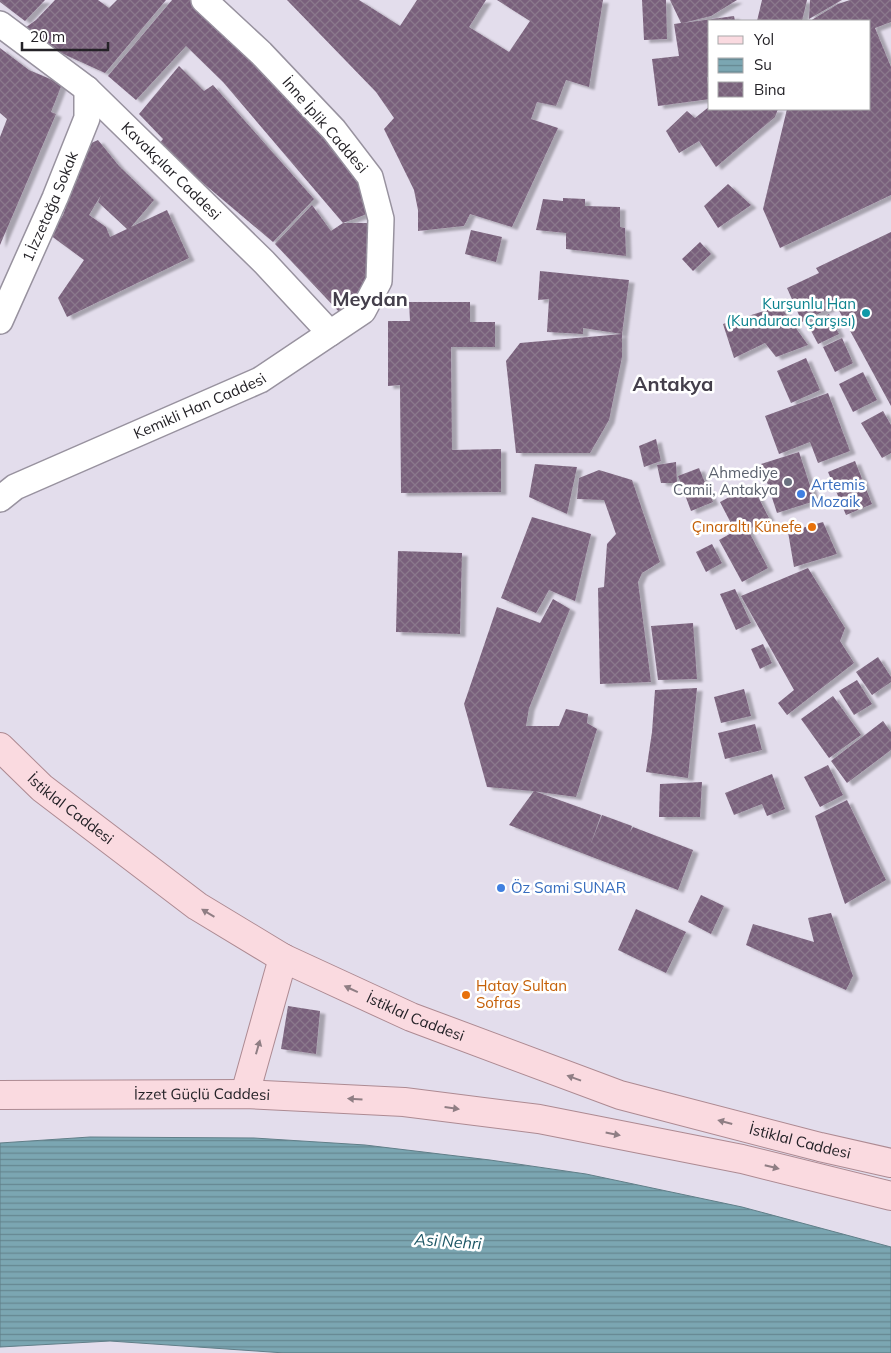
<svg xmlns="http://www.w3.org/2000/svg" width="891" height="1353" font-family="Mulish,sans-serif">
	<defs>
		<pattern id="water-rules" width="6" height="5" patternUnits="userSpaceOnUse" patternTransform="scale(1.25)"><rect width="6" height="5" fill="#7ba6b2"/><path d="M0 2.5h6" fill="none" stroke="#658791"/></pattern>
		<pattern id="building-cross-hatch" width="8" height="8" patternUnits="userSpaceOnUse" patternTransform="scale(1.25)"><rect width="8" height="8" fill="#79617b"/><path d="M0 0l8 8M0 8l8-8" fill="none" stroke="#8a788c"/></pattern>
		<filter id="shadow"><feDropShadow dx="5.5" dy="3" stdDeviation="1" flood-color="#0004"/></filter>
	</defs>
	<rect width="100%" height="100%" fill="#e3ddec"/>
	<path fill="url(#water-rules)" stroke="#617e88" d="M90,1137l164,1 111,7 125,15 96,14 156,33 149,40v106h-606l-175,-12 -110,6v-204z"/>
	<path fill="url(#building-cross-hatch)" fill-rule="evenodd" filter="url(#shadow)" d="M0,0h45l-20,21 -25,-19z
		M55,0h43l11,8 8,-8h49l-61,73 -46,-21 -34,-24 11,-8z
		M172,0h24l167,173 12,38 -32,12 -120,-141 -37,-36 -50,54 -28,-24z
		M287,0h72l41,26 17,-26h69l-17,27 40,25 21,-31 -33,-21h106l-14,87 -23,-7 -10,26 -19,-4 -6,17 27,9 -46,99 -42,-13 -6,12 -46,5v-21l-4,-20 -30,-61 10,-11 -18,-26z
		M642,0h24l1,39 -23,1z
		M670,0h67l-26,16 -28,7 51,-7 1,5h-25v56h-3l3,22 -52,7 -6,-47 27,-3 -5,-32 7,-1z
		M762,0h45l-5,21h-45z
		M810,0h32l-33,19z
		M850,0h41v22l-16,6 16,39v128l-111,53 -17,-39 24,-100h83v-88h-60l28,-17z
		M0,48l29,22 33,14 -11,28 5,2 -56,131v-108l7,-18 -7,-6z
		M179,66l25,25 9,-6 101,114 -41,43 -115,-97 5,-6 -24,-25z
		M710,106v3h68l-3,8 -59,50 -17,-26 -20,12 -13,-22 21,-20 8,7z
		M98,140l21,26 35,34 -23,27 36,-17 22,48 -122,59 -9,-19 26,-38 -34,-25 13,-20 24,-70zM101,195l-3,7 29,27 -17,8 -4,-10 -17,-12z
		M728,184l23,21 -33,23 -14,-22z
		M563,198l22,1v7l35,1v20l5,1 1,28 -60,-7v-16l-30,-3 7,-31 20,2z
		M312,205l19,26 12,-8h34l-4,51 -12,24 -18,18 -68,-72z
		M471,230l31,7 -6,25 -31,-8z
		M891,232v174l-55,-101 -34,17 -15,-34 32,-15 -3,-5z
		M700,242l11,12 -18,17 -11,-12z
		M540,271l89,9 -7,54v23l-13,63 -19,33h-74l-10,-92 14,-18 102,-9 -39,-6v6l-36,-2 2,-33 -11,1z
		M409,302h61v20h25v25h-44l1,103 49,-1v43l-100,1 -1,-108 -12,1v-65h22z
		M780,306l28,39 -32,12 -11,-14 -31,15 -11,-34z
		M829,314l10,20 -21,10 -10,-19z
		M842,338l11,25 -18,9 -12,-25z
		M806,358l14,32 -29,13 -14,-32z
		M863,372l14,28 -24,12 -14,-28z
		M828,393l22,58 -32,12 -8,-21 -31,12 -14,-38z
		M883,411l8,14v28l-9,5 -21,-35z
		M656,439l5,22 -17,6 -5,-21z
		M799,452l16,49 -38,12 -16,-49z
		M855,461l17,43 -26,11 -18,-43z
		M676,462l1,21h-16l-4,-18z
		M535,464l42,3 -10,47 -38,-17z
		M699,468l14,34 -22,9 -13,-35z
		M599,470l33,10 28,82 -18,11 -4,9 13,100 -51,2 -2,-96 6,-1 3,-43 9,-10 -12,-34 -27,-1 2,-21z
		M752,485l17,33 -21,12 20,38 -26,14 -23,-42 16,-9 -15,-29z
		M532,517l59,17 -16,67 -26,-11 -13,23 -35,-15z
		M823,522l14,32 -43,13 -6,-35z
		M712,544l10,19 -16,9 -10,-20z
		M398,551l64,2 -2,81 -64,-2z
		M808,568l37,60 -5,13 14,22 -67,52 -9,-12 16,-13 -53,-94z
		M735,589l16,34 -15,7 -16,-36z
		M553,599l17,10 -41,99 -3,18h33l7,-17 22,5 -1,9 10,6 -21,68 -44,-6 -45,-4 -23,-83 33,-97 43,16z
		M693,623l4,56 -39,1 -7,-54z
		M763,644l9,19 -12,6 -9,-20z
		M878,657l13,20v5l-19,13 -16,-23z
		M857,680l15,24 -18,11 -15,-24z
		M697,688l-9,90 -42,-6 6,-40 3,-42z
		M744,689l7,27 -30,7 -7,-26z
		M833,696l28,39 -32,23 -28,-39z
		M883,721l8,11v18l-44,33 -16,-22z
		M755,724l7,26 -37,9 -7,-26z
		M828,765l15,30 -23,12 -16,-30z
		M772,774l13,35 -18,7 -5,-12 -28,11 -9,-22z
		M702,782l-2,35h-41l1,-33z
		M534,791l67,24 -11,31 12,-31 30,11 -2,6 3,-5 60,23 -15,40 -169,-65z
		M847,800l39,80 -41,24 -30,-88z
		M701,895l23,11 -13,28 -23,-12z
		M636,909l50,23 -20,41 -48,-23z
		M831,913l22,63 -7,14 -100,-45 7,-21 61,18 -6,-24z
		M288,1006l32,5 -4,43 -35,-5z"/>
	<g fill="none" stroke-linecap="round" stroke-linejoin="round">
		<g stroke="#98929f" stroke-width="28">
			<g id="street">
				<path id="s1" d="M0,24l87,65 177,173 66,71"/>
				<path id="s2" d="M0,321l55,-123 32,-80v-29"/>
				<path id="s3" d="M0,499l15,-12 245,-107 103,-69 16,-30 2,-62 -11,-42 -36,-47 -73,-77 -57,-53"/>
			</g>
		</g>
		<g stroke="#ad8a92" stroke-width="30">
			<g id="primary">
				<path id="s4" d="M0,747l42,41 155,118 86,52 128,59 209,78 200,52 71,16"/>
				<path d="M245,1094l38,-136"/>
				<path id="s5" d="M0,1095l245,-1 159,8 135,17 203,40 149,37"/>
			</g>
		</g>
		<use href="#street" stroke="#fff" stroke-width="25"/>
		<use href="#primary" stroke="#fadae0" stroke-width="28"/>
	</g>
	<defs><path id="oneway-solid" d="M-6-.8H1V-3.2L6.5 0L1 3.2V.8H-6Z" transform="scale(1.25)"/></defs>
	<g fill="#8f7e84">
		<use href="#oneway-solid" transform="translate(208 913) rotate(-149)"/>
		<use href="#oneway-solid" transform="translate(351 989) rotate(-155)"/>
		<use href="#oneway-solid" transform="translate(258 1047) rotate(-74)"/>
		<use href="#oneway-solid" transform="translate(574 1078) rotate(-160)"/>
		<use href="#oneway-solid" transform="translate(355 1099) rotate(-177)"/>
		<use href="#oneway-solid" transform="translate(452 1108) rotate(8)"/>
		<use href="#oneway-solid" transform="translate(725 1122) rotate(-165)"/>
		<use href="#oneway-solid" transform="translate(613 1134) rotate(11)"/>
		<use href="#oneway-solid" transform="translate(772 1167) rotate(14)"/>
	</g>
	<circle fill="#0f9aa8" stroke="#fff" stroke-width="2" cx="866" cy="313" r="5"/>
	<circle fill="#6b7280" stroke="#fff" stroke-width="2" cx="788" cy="482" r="5"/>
	<g fill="#3f7fe0" stroke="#fff" stroke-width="2">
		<circle cx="801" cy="494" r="5"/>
		<circle cx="501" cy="888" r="5"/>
	</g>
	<g fill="#e8710a" stroke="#fff" stroke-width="2">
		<circle cx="812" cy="527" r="5"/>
		<circle cx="466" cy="995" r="5"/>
	</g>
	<g text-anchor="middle" stroke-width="5" stroke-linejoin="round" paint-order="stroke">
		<g font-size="15" fill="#242227" stroke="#fff">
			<text transform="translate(325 125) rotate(49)" y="5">İnne İplik Caddesi</text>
			<text dy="5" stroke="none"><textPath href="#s1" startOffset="226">Kavakçılar Caddesi</textPath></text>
			<text dy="5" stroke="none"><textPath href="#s2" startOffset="125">1.İzzetağa Sokak</textPath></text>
			<text dy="5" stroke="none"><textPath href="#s3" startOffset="221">Kemikli Han Caddesi</textPath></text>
			<text dy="5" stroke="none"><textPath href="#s4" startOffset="94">İstiklal Caddesi</textPath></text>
			<text dy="5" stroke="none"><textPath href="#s4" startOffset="499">İstiklal Caddesi</textPath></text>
			<text dy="5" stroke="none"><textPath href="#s5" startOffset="202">İzzet Güçlü Caddesi</textPath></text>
			<text dy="5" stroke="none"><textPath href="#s4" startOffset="904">İstiklal Caddesi</textPath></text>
		</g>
		<g font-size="15" fill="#0d838f" stroke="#fff" text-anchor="end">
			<text x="856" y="309">Kurşunlu Han<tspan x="856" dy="17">(Kunduracı Çarşısı)</tspan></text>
		</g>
		<g font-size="15" fill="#5b616d" stroke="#fff" text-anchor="end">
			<text x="778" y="478">Ahmediye<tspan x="778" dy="17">Camii, Antakya</tspan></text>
		</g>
		<g font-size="15" fill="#366cbe" stroke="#fff" text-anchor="start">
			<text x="811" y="490">Artemis<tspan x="811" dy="17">Mozaik</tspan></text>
			<text x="511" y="893">Öz Sami SUNAR</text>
		</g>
		<g font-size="15" fill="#c56008" stroke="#fff" text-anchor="end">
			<text x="802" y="532">Çınaraltı Künefe</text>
			<text x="476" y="991" text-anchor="start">Hatay Sultan<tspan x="476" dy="17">Sofras</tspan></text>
		</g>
		<g font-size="16" font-style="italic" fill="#1c5665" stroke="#fff">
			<text transform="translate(448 1241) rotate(4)" y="6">Asi Nehri</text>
		</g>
		<g font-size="20" font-weight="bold" fill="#443f4b" stroke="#fff">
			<text x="370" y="306">Meydan</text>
			<text x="673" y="391">Antakya</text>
		</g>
	</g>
	<rect x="708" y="20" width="162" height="90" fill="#ffffff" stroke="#a7a7a9"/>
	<rect x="718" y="36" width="25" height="8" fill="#fadae0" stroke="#a7a7a9"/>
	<text x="754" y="45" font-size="15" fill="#242227">Yol</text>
	<rect x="718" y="58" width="25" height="15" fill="url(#water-rules)" stroke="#a7a7a9"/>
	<text x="754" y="70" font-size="15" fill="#242227">Su</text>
	<rect x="718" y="82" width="25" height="15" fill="url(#building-cross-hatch)" stroke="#a7a7a9"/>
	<text x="754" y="95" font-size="15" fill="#242227">Bina</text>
	<path d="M22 42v8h86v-8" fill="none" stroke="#242227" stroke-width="2.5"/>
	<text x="30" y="42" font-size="15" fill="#242227" stroke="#ffffff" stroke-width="4" paint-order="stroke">20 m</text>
</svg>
